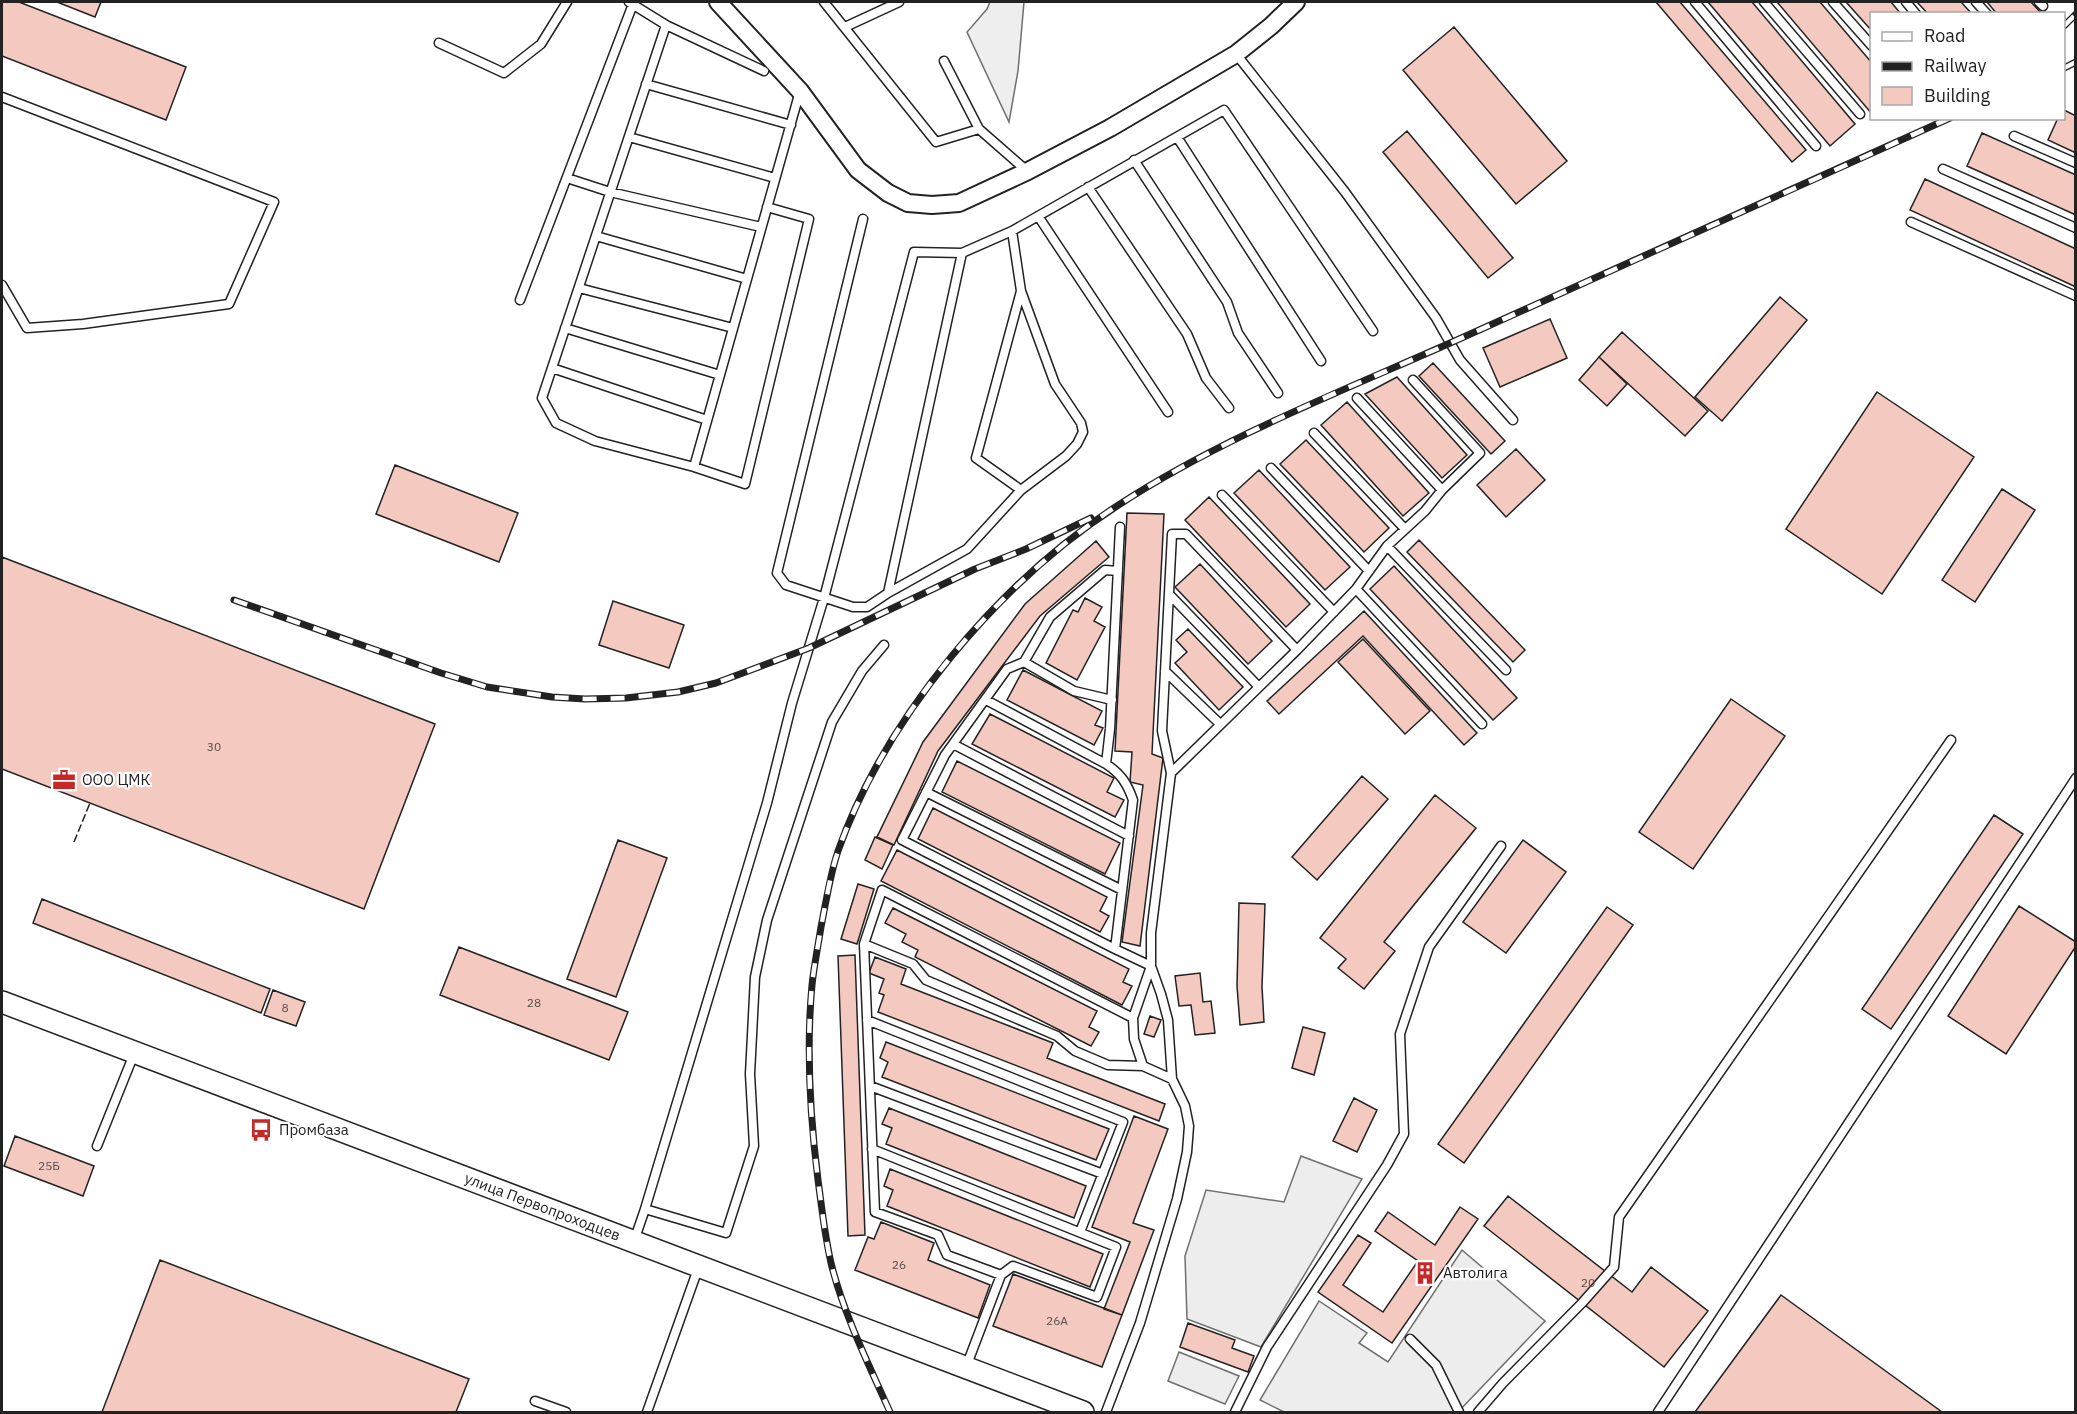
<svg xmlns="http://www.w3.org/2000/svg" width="2077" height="1414" font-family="'IBM Plex Sans',sans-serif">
	<rect width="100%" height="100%" fill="#fff"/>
	<path fill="#eee" stroke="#6f6f6f" stroke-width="1.5" d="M990,2h34l-6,69 -9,51 -42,-90 20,-23z"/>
	<path fill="#ededed" stroke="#6f6f6f" stroke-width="1.5" d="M1301,1156l61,23 -101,168 -74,-28 -2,-63 21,-66 78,12z
		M1462,1250l83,71 -87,91h-174l-24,-12 59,-99 48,32 -8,10 29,19z
		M1179,1352l60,24 -14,28 -57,-23z"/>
	<path fill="#f3c9c0" stroke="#222" stroke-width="1.5" d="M2,2h17l167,65 -20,53 -164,-64z
		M57,2h44l-6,15z
		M1656,2h24l126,148 -14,12z
		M1708,2h44l103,122 -25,22z
		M1777,2h43l52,61v51z
		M1846,2h45l10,12h-29v17z
		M1917,2h44l11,12h-44z
		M1987,2h44l11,12h-45z
		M1454,27l113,134 -51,43 -113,-134z
		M2064,110l12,6v37l-28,-13 10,-22h6z
		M1407,131l106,127 -25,20 -105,-126z
		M1982,133l94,42v40l-109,-49z
		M1925,179l151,70v38l-166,-77z
		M1780,297l27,23 -85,101 -27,-24z
		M1550,319l17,39 -67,29 -17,-39z
		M1622,332l86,79 -23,25 -86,-79z
		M1599,357l28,27 -20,22 -28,-26z
		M1433,363l72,78 -14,13 -72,-78z
		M1397,377l70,78 -25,23 -77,-84z
		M1877,392l97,65 -92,137 -96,-65z
		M1347,402l82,91 -26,23 -82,-91z
		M1306,440l83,88 -25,24 -84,-88z
		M1516,449l29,31 -39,37 -29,-32z
		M395,465l123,48 -19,49 -123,-48z
		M1259,470l91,97 -25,23 -91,-97z
		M2002,489l33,21 -60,92 -33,-22z
		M1209,497l101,107 -24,23 -101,-107z
		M1127,513l37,1 -12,240 11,4 -23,188 -18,-4 21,-157 -13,-3 2,-30 -17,-1z
		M1419,540l106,110 -12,12 -106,-110z
		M1096,541l13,16 -69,59 -102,135 -44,94 -17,-8 46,-95 102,-138z
		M2,557l433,167 -71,185 -362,-140z
		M1200,564l72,77 -24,23 -73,-77z
		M1394,566l123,132 -24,22 -123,-131z
		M1085,598l17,9 -8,14 11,6 -28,53 -31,-17 27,-53 5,2z
		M613,601l71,24 -15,43 -70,-23z
		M1364,611l113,122 -13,12 -101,-109 -84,78 -12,-13z
		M1188,629l55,58 -24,23 -44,-47 12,-11 -11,-12z
		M1363,639l67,72 -25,23 -67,-72z
		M1023,670l79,41 -7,14 8,3 -9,17 -87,-45z
		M1731,699l54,37 -92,133 -54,-37z
		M990,714l124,64 -7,14 17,8 -9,17 -143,-73z
		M957,761l163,82 -15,31 -163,-82z
		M1362,776l26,23 -71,81 -25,-23z
		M1435,795l41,33 -92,114 11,9 -31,38 -26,-21 8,-9 -26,-21z
		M933,808l174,89 -7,14 9,5 -9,16 -182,-93z
		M1994,815l29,19 -132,195 -29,-20z
		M875,837l18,8 -11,24 -17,-9z
		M618,840l49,18 -51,139 -49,-18z
		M1523,840l43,32 -60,81 -43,-31z
		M897,850l232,119 -6,13 9,4 -10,19 -241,-124z
		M858,884l16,5 -17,55 -16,-5z
		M42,899l228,90 -9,24 -228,-90z
		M1239,903l26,1 -3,83 2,35 -24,3 -3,-39z
		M2019,906l57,36v4l-70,108 -58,-38z
		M1607,907l26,18 -169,238 -26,-19z
		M893,908l204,103 -8,16 10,5 -8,14 -176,-89 3,-7 -16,-8 4,-8 -21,-11z
		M459,947l169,65 -19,48 -169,-65z
		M855,955l10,280 -17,1 -10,-280z
		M875,957l31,12 -5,15 152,59 -6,15 118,46 -6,17 -281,-109 6,-17 -5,-2 5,-14 -15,-6z
		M1200,973l3,29 8,-1 4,32 -20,2 -4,-30 -12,1 -4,-30z
		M273,990l32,12 -9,24 -32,-11z
		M1150,1016l11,4 -7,17 -10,-3z
		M1303,1027l22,6 -11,42 -22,-7z
		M886,1042l223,87 -13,31 -214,-83 6,-15 -8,-4z
		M1354,1098l23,12 -20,42 -24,-11z
		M889,1108l197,78 -12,32 -188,-74 6,-16 -10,-4z
		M1134,1116l34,13 -35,94 21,7 -32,85 -18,-6 26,-67 -38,-15z
		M15,1136l79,30 -11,30 -79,-30z
		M890,1169l213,85 -13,33 -203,-81 6,-16 -9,-4z
		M1508,1196l124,96 19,-25 57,44 -44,56 -180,-141z
		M1460,1207l18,12 -86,124 -74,-51 40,-57 13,8 -28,42 40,27 35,-51 -43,-30 13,-19 47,33z
		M881,1222l53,21 -6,17 62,25 -12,33 -123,-48 13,-33 6,2z
		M160,1260l309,119 -13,33h-354z
		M1013,1274l109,41 -20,52 -109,-41z
		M1781,1295l161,117h-247z
		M1188,1323l47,17 -3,8 22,8 -6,16 -68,-25z"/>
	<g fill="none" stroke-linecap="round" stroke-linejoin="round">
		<g stroke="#222" stroke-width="11">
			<path id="service" d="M629,2l37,23 -124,373 14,25 39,18 99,26 106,-376
				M824,2l112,140 43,-13 48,42
				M1695,2l121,144
				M1764,2l96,112
				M1833,2l39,44
				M1906,2l10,12
				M1976,2l11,12
				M2039,2l4,4
				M666,25l98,46
				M845,27l54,-25
				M439,43l65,30 37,-29 26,-42
				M1236,54l109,138 91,126 24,42 53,60
				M944,61l35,68
				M646,84l145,41
				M2,97l272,105 -45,102 -146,20 -56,4 -25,-43
				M2014,136l62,27
				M629,137l146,41
				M1177,137l144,224
				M1134,160l93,142 11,31 40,60
				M1943,169l133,59
				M567,178l43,14 151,35
				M1088,187l99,147 19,44 23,30
				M1038,216l130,196
				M863,219l-86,354 9,12 67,22h14l21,-14 74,-340
				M1911,222l165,74
				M596,236l151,43
				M579,288l154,40
				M520,300l113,-296
				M565,328l155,47
				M552,368l155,52
				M1357,398l85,92
				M1314,433l91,96
				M694,467l51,17 64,-265 -42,-12
				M1271,468l98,103
				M1021,490l-45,-32 45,-167
				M1222,495l112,117
				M1387,546l119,124
				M1356,589l126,135
				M888,593l79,-44 54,-59 45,-34 11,-12 6,-12 -2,-9 -26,-39 -34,-93 -9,-60
				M1169,594l90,93
				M1024,662l50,29 38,9
				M1165,671l55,53
				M986,700l120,64
				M953,744l176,92
				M1171,773l-9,-42 10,-197h14l111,116
				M926,792l196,98
				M864,944l49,20 13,16 131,56 18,15 33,14 35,1
				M1115,949l-213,-109 43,-85 62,-86 17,-7 26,-45 55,-47 13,1
				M867,1020l256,102 -43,110
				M1172,1079l-29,-13 -9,-27 -1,-21 18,-52v-33l20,-160 126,-123 59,-61 31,-43 38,-35 17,-21 38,-37 -67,-73
				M870,1086l233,88
				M97,1146l37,-92
				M872,1149l244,98 -19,50 -84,-31 -12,9 -54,-20 -9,-20 -63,-23 -11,-268 18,-54 251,128
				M645,1209l81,24 28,-87 -4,-72 5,-97 12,-57 65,-198 30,-51 22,-26
				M634,1241l11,-32 122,-406 25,-100 32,-105 90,-346 48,1 50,-22 212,-121 149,221
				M1410,1339l26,26 23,47
				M966,1367l35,-92
				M535,1401l31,11
				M647,1412l52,-146
				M1106,1412l34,-89 37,-124 10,-47 2,-26 -4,-20 -13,-27 -4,-59 -7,-26 -10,-28 -36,-17 18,-149c-6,-17 -12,-26 -27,-36l4,-35 10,-202
				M1235,1412l32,-65 120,-182 17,-31 -4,-100 29,-87 72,-101
				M1478,1412l25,-29 79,-80 32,-36 5,-50 332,-477
				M1658,1412l418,-634"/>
		</g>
		<g stroke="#222" stroke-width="20">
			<path id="minor" d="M718,2l82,89 58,79 30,23 20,10 24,2 27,-2 69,-32 82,-43 126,-74 35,-28 25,-24"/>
		</g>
		<g stroke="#222" stroke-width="24">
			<g id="tertiary">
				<path id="s1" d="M2,1002l1081,410"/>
			</g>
		</g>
		<use href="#service" stroke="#fff" stroke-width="8"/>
		<use href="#minor" stroke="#fff" stroke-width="16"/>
		<use href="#tertiary" stroke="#fff" stroke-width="21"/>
		<g stroke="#222" stroke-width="7">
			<path id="rail" d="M2064,26l12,-12
				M2064,68l12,-6
				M234,600l207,73 46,14 65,10 33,2 41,-1 52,-6 38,-9 93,-35 166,-79 51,-20 65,-31
				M890,1412c-21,-47 -45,-95 -58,-145 -7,-28 -10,-58 -14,-87 -8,-64 -12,-130 -6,-195 2,-19 6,-39 9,-58 5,-25 9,-52 17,-76 47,-133 161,-269 279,-345 112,-73 239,-120 360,-175 158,-71 316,-142 473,-213"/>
		</g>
		<use href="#rail" stroke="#fff" stroke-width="4.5" stroke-dasharray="14" stroke-linecap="butt"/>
		<path stroke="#222" stroke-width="1.5" stroke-dasharray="8 3" stroke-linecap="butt" d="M74,842l16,-39"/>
	</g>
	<defs>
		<g id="office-bare" transform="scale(1.8)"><path d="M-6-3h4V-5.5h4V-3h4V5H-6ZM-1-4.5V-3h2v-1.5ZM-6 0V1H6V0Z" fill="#c62828" stroke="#fff" stroke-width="2.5" paint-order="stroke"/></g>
		<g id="bus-bare" transform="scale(1.8)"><path d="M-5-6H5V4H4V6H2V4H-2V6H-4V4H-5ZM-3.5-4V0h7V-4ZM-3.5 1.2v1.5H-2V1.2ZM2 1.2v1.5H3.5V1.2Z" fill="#c62828" stroke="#fff" stroke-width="2.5" paint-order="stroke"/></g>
		<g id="building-bare" transform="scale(1.8)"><path d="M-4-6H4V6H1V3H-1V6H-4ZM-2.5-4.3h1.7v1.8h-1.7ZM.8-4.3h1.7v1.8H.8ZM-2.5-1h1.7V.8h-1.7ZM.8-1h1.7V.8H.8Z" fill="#c62828" stroke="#fff" stroke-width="2.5" paint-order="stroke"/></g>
	</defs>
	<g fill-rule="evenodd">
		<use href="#office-bare" x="64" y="780"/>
		<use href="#bus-bare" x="261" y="1130"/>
		<use href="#building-bare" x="1425" y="1273"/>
	</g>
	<g text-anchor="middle" stroke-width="4.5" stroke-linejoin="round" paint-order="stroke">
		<g font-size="12" fill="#564c4a">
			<text x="214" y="751">30</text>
			<text x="534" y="1007">28</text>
			<text x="285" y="1012">8</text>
			<text x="49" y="1170">25Б</text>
			<text x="899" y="1269">26</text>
			<text x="1588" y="1287">20</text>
			<text x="1057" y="1325">26А</text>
		</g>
		<g font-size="15" fill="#222" stroke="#fff" text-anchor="start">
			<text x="82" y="785">ООО ЦМК</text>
			<text x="279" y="1135">Промбаза</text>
			<text x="1443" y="1278">Автолига</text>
		</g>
		<g font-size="15" fill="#222" stroke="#fff">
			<text dy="5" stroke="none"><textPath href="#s1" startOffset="578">улица Первопроходцев</textPath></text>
		</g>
	</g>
	<rect width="2077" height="1414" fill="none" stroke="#222222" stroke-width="6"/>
	<rect x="1870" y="12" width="195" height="108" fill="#ffffff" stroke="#a7a7a7" stroke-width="1.5"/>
	<rect x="1882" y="32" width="30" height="9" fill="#ffffff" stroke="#a7a7a7" stroke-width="1.5"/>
	<text x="1924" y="42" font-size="18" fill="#222222">Road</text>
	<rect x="1882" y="62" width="30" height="9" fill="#222222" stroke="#a7a7a7" stroke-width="1.5"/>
	<text x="1924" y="72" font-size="18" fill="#222222">Railway</text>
	<rect x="1882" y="87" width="30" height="18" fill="#f3c9c0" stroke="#a7a7a7" stroke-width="1.5"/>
	<text x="1924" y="102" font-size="18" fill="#222222">Building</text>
</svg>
